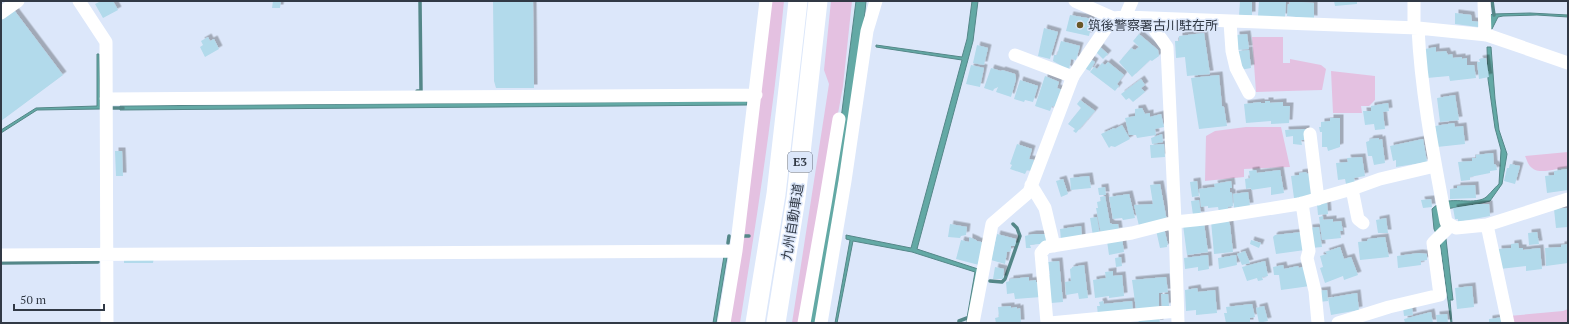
<svg xmlns="http://www.w3.org/2000/svg" width="1569" height="324" font-family="'PT Serif','Noto Sans JP',serif">
	<defs>
		<filter id="shadow"><feDropShadow dx="3.5" dy="-3.5" stdDeviation="0" flood-color="#0004"/></filter>
	</defs>
	<rect width="100%" height="100%" fill="#dce7fa"/>
	<path fill="#e4c1e1" d="M772,1h12c-10,108 -27,215 -44,322h-12z
		M831,1h21l-9,85 -43,237h-8l37,-239 -5,-14z
		M1252,37h31v26h7v-4l31,6 5,4 -4,21 -66,2z
		M1331,71l44,5v24l-6,6h-8l1,7h-29z
		M1246,127h35l9,40 -46,2v8l-39,4 1,-45 9,-5z
		M1568,152v15c-10,1 -28,8 -36,1 -4,-3 -5,-8 -7,-12z
		M1568,309v14h-57l-2,-7 54,-5z"/>
	<path fill="#63a9a5" stroke="#548788" d="M856,1h10l-3,31 -47,291h-9l34,-204z
		M972,1h6l-5,40 -56,208 64,21 -11,53h-3v-5l8,-46 -63,-20 -59,-11 -16,82h-2l15,-83 -4,-1v-4l65,13 51,-188 -86,-13v-2l86,12 5,-18z
		M1530,13l38,2v2l-31,-2 -34,1 -5,1 -6,12 -3,-1 1,-12 2,-2z
		M1487,47h4l4,52 4,31 8,24 -5,30 -12,17 -8,2 -42,7v14l6,15 7,61h-3l2,23h-1l-11,-81 -6,-13 -2,-20c15,-15 35,-4 51,-10 5,-2 11,-11 16,-15l2,-34 -6,-22 -7,-49z
		M97,54h2l1,53 1,2 -64,1 -36,23v-3l35,-22 61,-2z
		M747,101v4l-627,5v-4z
		M724,256l3,1 -11,66h-3z"/>
	<g fill="none" stroke-linecap="round" stroke-linejoin="round">
		<path stroke="#548788" stroke-width="3.5" d="M1492,1l2,14
			M417,91h4l-1,-90
			M109,108h14
			M743,236h6
			M728,243l1,-7
			M1,263l97,-1
			M990,281l12,1 3,-3 15,-43 -3,-8 -4,-4
			M959,323v-2l8,-3"/>
	</g>
	<path fill="#b2daeb" filter="url(#shadow)" d="M101,1h12l5,9 -15,8 -8,-14z
		M273,1h8l-1,7h-8z
		M493,1h40l1,87h-38l-2,-7z
		M1240,1h12v14l-13,1z
		M1259,1l27,1 -1,15 -27,-1z
		M1290,1l24,2v16l-27,-3 1,-12h2z
		M1334,1h23v3l-22,2z
		M14,10l49,65 -62,46v-101z
		M1455,13l16,2 1,6 7,1 -1,5 -23,-3z
		M1070,15l23,4 -4,17 -23,-5z
		M1044,28l14,4 -8,27 -12,-3z
		M1204,33l6,41 -23,2 -2,-19 -9,1 -1,-17h4v-5z
		M1139,34l19,16 1,6 -7,5 -2,-1 -18,17 -13,-15 12,-14 4,2 4,-3 -6,-6z
		M1247,34l2,15 -12,1 -1,-15z
		M208,37l2,4 4,-2 5,10 -14,8 -5,-10 3,-2 -2,-4z
		M1061,41l19,5 -4,14 -5,-1 -2,11 -16,-9 1,-6h3z
		M977,45l11,3 -4,17 -11,-2z
		M1100,47l8,7 -5,5 -7,-7z
		M1436,47v5l10,-1 2,4 4,-1 1,4 9,-1v2l5,-1v7h7l2,13 -26,3 -1,-5 -22,2 -2,-29z
		M1249,50l2,18 -11,2 -2,-19z
		M1486,58l3,19 -10,2 -2,-17h3l-1,-3z
		M1090,59l5,3 -5,9 -6,-3z
		M1108,62l16,13 -7,9 2,2 -4,5 -25,-19 4,-5 3,2 5,-6 3,2z
		M971,65l13,3 -4,19 -14,-3z
		M991,68l10,3 1,-1 13,4 1,5 -5,18 -15,-5 2,-5 -4,2 -1,2 -9,-3z
		M1219,75l3,31 2,1 3,19 -28,3 -8,-51z
		M1045,76l14,6 -2,6 5,2 -5,17 -5,-1 -2,5 -15,-5z
		M1141,79l4,6 -4,3 4,4 -12,10 -4,-4 -3,2 -5,-6z
		M1020,80l18,6 -5,16 -8,-2 -1,2 -10,-3z
		M1455,95l4,25 -19,2 -3,-24z
		M1080,100l15,11 -19,22 -3,-2 2,-2 -7,-5 13,-16 -4,-4z
		M1265,101h5v2l13,-1v4h7l-1,17 -18,1v-3l-25,2 -2,-19 17,-2v1h4z
		M1388,103l1,8 -6,1 2,17 -10,1 -1,-6 -9,1 -2,-14h8v-5z
		M1142,108l3,6 5,-1v4l11,-3 3,13 -9,2 1,6 -19,3 -1,-3h-7l-4,-17 10,-2v-7z
		M1330,118h10v29l-12,4 -1,-4h-5v-15h-2l-1,-5h2v-5l9,-1z
		M1454,123l1,4 8,-1 2,18 -28,3 -2,-21z
		M1122,125l8,14 -15,8 -4,-1 -2,2 -8,-14 13,-6 1,1z
		M1306,129v11h-5l1,5 -9,-1v-8l-7,1 -1,-7z
		M1162,134l1,8 -11,2 -1,-6z
		M1379,138v2l3,-1 3,24 -11,2 -2,-9h-4l-2,-14 3,-1 1,-2z
		M1423,139l4,23 -31,5v-7l-3,1 -3,-15z
		M1017,144l15,5 -3,10 5,1 -3,11 -4,-1 -2,4 -15,-5 2,-4 -2,-1z
		M1164,144l1,13 -14,1 -1,-13z
		M115,151h7l1,25h-7z
		M1493,153l1,11 2,1 1,5 -7,1v2l-20,4v3l-9,1 -3,-19 14,-1v-3h4v-3z
		M1362,157l3,19 -11,2 1,5 -9,1 -1,-5 -7,1 -2,-17 12,-1 -1,-4z
		M1510,164l10,2 -5,18 -11,-3 3,-13h2z
		M1568,169v21l-21,3 -2,-17 9,-1v-4z
		M1256,170l1,3 23,-3 4,23 -13,2v-8l-20,3v-2l-5,1 -1,-10 5,-1 -1,-7z
		M1306,172l1,2 2,-1 2,24 -17,1 -3,-22 8,-1v-2z
		M1089,176l2,12 -20,2 -1,-12z
		M1063,179l5,15 -7,3 -5,-16z
		M1197,181l2,15 -7,1 -2,-15z
		M1231,181l1,7h-2v4l2,1 1,13 -5,1v4l-9,1 -1,-5 -10,1v-2l-7,1 -2,-18 16,-2 -1,-3z
		M1160,184l7,37 -28,5 -5,-21 19,-1 -3,-19z
		M1475,185l1,13 -26,1v-10l7,-1v-2z
		M1105,187l1,8h-7l-1,-7z
		M1248,192l2,14 -16,2 -1,-14z
		M1129,194l6,24 -12,2 -1,-2 -9,1 -4,-22z
		M1105,196l5,27 2,1h6l1,7 -18,3 -5,-26h2l-1,-6 4,-1 -1,-4z
		M1431,199l1,8 -9,1 -2,-8z
		M1199,200l2,15h-8l-2,-14z
		M1327,203l1,11 -10,1 -1,-11z
		M1479,204h10l1,12 -32,6v-3h-3l-2,-11z
		M1568,208v19l-12,1 -2,-19z
		M1323,216v4l10,-1v3l8,-1 2,10h-3l1,7 -19,2 -3,-23z
		M1097,217l3,18 -7,1 -3,-18z
		M1386,218l2,15h-10l-2,-13z
		M1228,219l2,6 3,27 -19,2 -3,-33z
		M1204,223l4,29 -21,3 -4,-30z
		M950,224l17,3 -1,8 -5,1 -1,2 -12,-1z
		M1081,226l1,12 -21,2 -1,-11z
		M1319,227l3,20 -11,1 -2,-20z
		M1164,228l4,17h-1v2l-7,1 -4,-18z
		M1302,232l3,18 -29,4 -3,-17 2,-2z
		M1537,232l2,12 -10,1 -1,-12z
		M997,234l19,5 -1,7h-4v5l-4,1 -2,12 -14,-4z
		M1033,234h14l1,9 -18,2 1,3h-5l-1,-12z
		M969,237l7,3 1,1 8,2 -6,22 -23,-6 5,-19 8,2z
		M1385,237l4,20 -29,3 -2,-18 9,-1 1,-2z
		M1122,238l2,14 -15,3 -2,-14z
		M1251,240l10,3 -2,5 -9,-4z
		M1518,243l1,5h4v2l17,-2 2,21 -16,2v-5l-26,3 -2,-20 13,-1v-4z
		M1568,244v19l-22,3 -1,-18 16,-1v-2z
		M1340,247l4,12 7,-2 7,18 -14,5 -1,-4 -18,7 -5,-15 3,-1 -3,-11 7,-2 -2,-2z
		M1245,251l5,12 -8,2 -5,-11z
		M1419,253l8,1v6l-6,1v4l-23,3 -1,-12z
		M1208,255l1,14 -11,2v-4l-13,2 -1,-11z
		M1236,255l1,10 -18,4 -1,-11z
		M124,257h30l-1,6h-29z
		M1121,257l1,9 -6,1 -1,-9z
		M1059,261l4,41 -12,1 -5,-27 4,-1 -2,-13z
		M1265,261l3,15 -6,1 1,3 -5,1 -1,-3 -10,3 -5,-14z
		M1084,265l4,33 -9,1 -1,-6 -12,2 -1,-13 6,-1 -1,-12 2,-1v-1z
		M1283,265l1,4 14,-3 1,2 6,-2 5,20 -29,4 -2,-15h-5l-1,-8z
		M995,267l9,2 -1,10h-10z
		M1113,271v5l9,-1 2,21 -15,2v-2l-14,2 -2,-18 13,-2 -1,-6z
		M1029,277v4l7,-1v2h3l2,15 -26,2 -1,-6 -7,1 -1,-12 4,-1v-2z
		M1166,277l2,15 -9,1v17l-23,-1 -4,-29z
		M1472,286l2,21 -17,2 -2,-21z
		M1197,288l1,4 17,-2 2,23 -21,2v-5l-10,1 -1,-21z
		M1327,290l1,11 -9,1 -1,-11z
		M1357,293l2,17 -28,5 -3,-17z
		M1161,294h7l1,12 -7,1z
		M1103,301l1,3 28,-3 1,11 -35,3 -1,-9h3l-1,-4z
		M1252,304l3,13 -5,1v5h-24l-2,-10h3l-1,-6z
		M1011,306v2l6,-1v2l3,-1 1,15h-25l-1,-5 4,-1 -1,-10z
		M1264,306l4,15 -9,2 -3,-15z
		M1403,308h9l1,7 -9,1z
		M1431,312l2,11h-28l-1,-4z
		M1447,314l1,9h-11l-1,-8z
		M1159,317l1,6h-21l-1,-4z
		M1504,317l1,6h-16v-4z"/>
	<g fill="none" stroke-linecap="round" stroke-linejoin="round">
		<path stroke="#fff" stroke-width="13" d="M79,1l27,41 1,281
			M1075,1l38,17 12,-1 293,11 69,7 81,28
			M1414,1v27
			M1484,1l1,34
			M1,13l17,-12
			M1125,17l7,-16
			M1147,19l20,28 8,175 3,101
			M1230,22l2,29 4,17 13,25
			M1418,28c3,65 16,130 28,194l10,6 31,-3 81,-26
			M1015,55l58,22
			M106,99l650,-4
			M1310,134l8,65
			M1031,185l14,23 9,38
			M1352,189l6,30 5,4
			M1302,203l7,48 -2,7 8,33 3,32
			M1487,225l21,98
			M1,255l735,-4
			M724,323l12,-72 30,-250
			M804,323l21,-119 14,-85
			M821,323l24,-142 22,-150 9,-30
			M973,323l19,-99 37,-32 44,-116 40,-58
			M1047,323l-6,-70 5,-6 86,-14 43,-11 29,-3 95,-15 56,-16 25,-9 55,-13
			M1050,323l127,-12
			M1338,323l51,-16 51,-12 -7,-52 18,-18"/>
		<path stroke="#fff" stroke-width="19" d="M755,323l21,-129 22,-193
			M776,323l20,-125 22,-197"/>
	</g>
	<circle fill="#695625" stroke="#dce7fa" stroke-width="1.5" cx="1080" cy="25" r="4"/>
	<g text-anchor="middle" stroke-width="3" stroke-linejoin="round" paint-order="stroke">
		<rect fill="#dce7fa" stroke="#646d7b" stroke-width="1" x="788" y="152" width="24" height="20" rx="3"/>
		<g font-size="12" font-weight="bold" fill="#313945">
			<text x="800" y="166">E3</text>
		</g>
		<g font-size="13" fill="#313945" stroke="#dce7fa" text-anchor="start">
			<text x="1088" y="30">筑後警察署古川駐在所</text>
		</g>
		<g font-size="13" fill="#313945" stroke="#dce7fa">
			<text transform="translate(792 222) rotate(-81)" y="5">九州自動車道</text>
		</g>
	</g>
	<rect width="1569" height="324" fill="none" stroke="#313945" stroke-width="4"/>
	<path d="M14 304v6h90v-6" fill="none" stroke="#313945" stroke-width="2"/>
	<text x="20" y="304" font-size="12" fill="#313945" stroke="#dce7fa" stroke-width="3" paint-order="stroke">50 m</text>
</svg>
